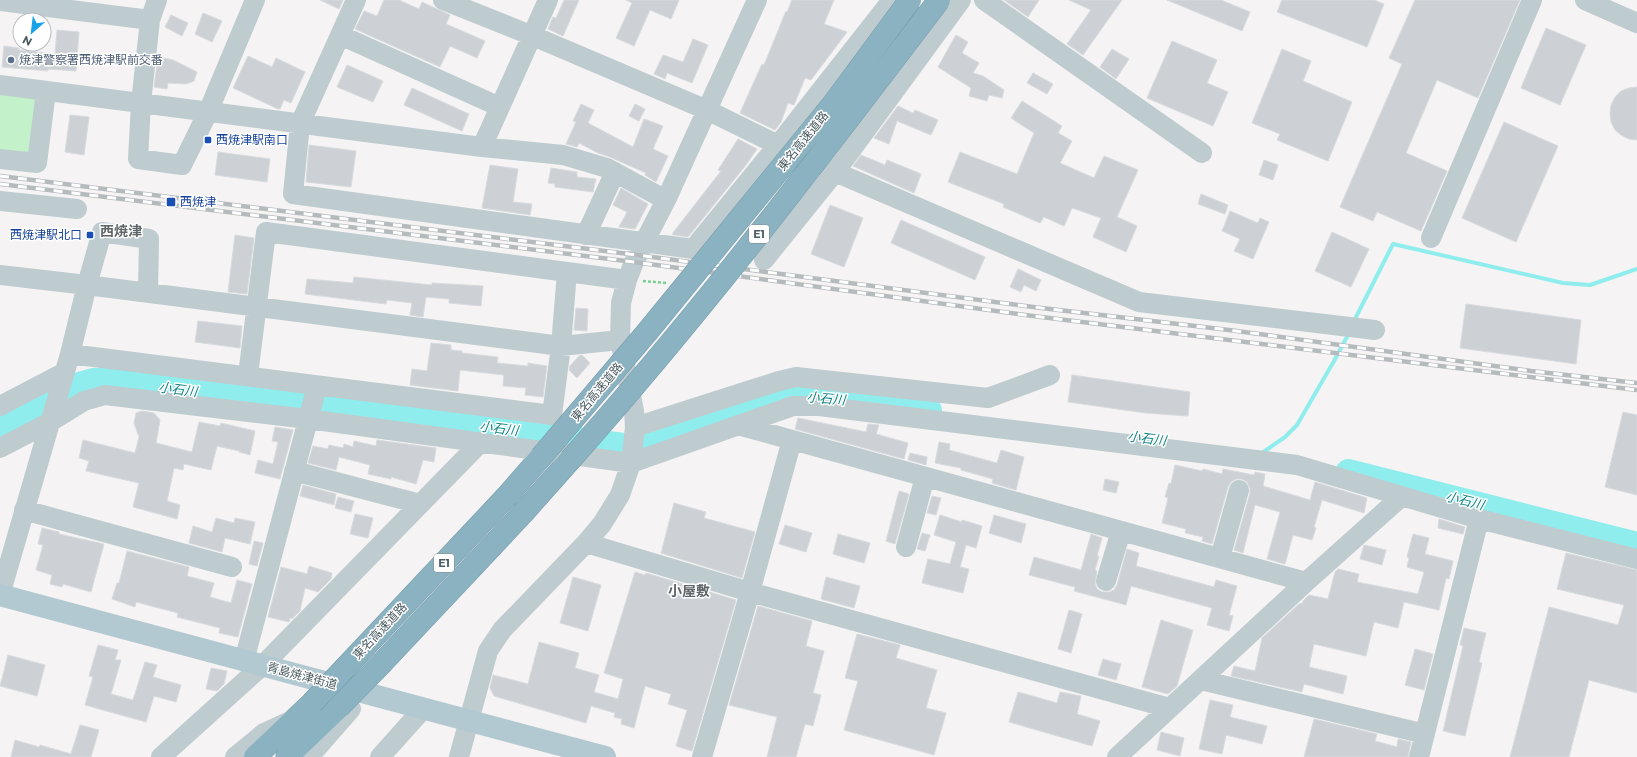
<svg xmlns="http://www.w3.org/2000/svg" width="1637" height="757" font-family="Montserrat,'Noto Sans JP',sans-serif">
	<rect width="100%" height="100%" fill="#f5f3f3"/>
	<path fill="#c3f1ca" d="M0,94l37,5 -4,53 -6,4 -27,-3z"/>
	<g fill="none" stroke-linecap="round" stroke-linejoin="round">
		<path stroke="#8feeed" stroke-width="4" d="M1354,321l39,-77 170,39 27,2 47,-16
			M1262,453l23,-16 12,-12 37,-64 15,-28"/>
		<path stroke="#8feeed" stroke-width="24" d="M0,427l79,-43 14,-4h17l514,65 16,1 16,-3 131,-46 24,-3 119,16
			M1348,471l289,73"/>
	</g>
	<path fill="#cdd1d5" stroke="#d7dbde" d="M320,0h23l-4,9z
		M384,0h15l20,9 3,-7 28,13 -4,9 39,17 -8,17 -27,-12 -10,21 -85,-38 9,-18 13,5z
		M564,0h15l-16,36 -15,-7 5,-12 3,1z
		M626,0h53l-8,19 -21,-9 -16,36 -18,-8 16,-35z
		M792,0h42l-10,24 23,8 -36,48 -6,-2 -11,27 -6,-2 -7,19 -6,8 -35,-17 22,-49 2,1 22,-54 1,1z
		M1004,0h35l-11,17z
		M1069,0h53l-39,55 -16,-11 24,-34z
		M1167,0h54l29,12 -8,19z
		M1282,0h92l10,4 -17,43 -90,-35z
		M1415,0h105l-42,98 -41,-18 -31,73 41,18 -26,60 -44,-19 -4,9 -33,-14 62,-143 -13,-6z
		M203,13l19,8 -10,21 -17,-8z
		M171,15l17,8 -6,13 -17,-9z
		M1546,28l40,17 -26,60 -39,-17z
		M57,30l22,2 -3,39 -28,-2v2l-46,-4 2,-21 15,2v2l36,4z
		M956,35l12,7 -6,11 17,10 -6,10 10,3 21,14 -2,8 -13,-3 -2,6 -18,-5 2,-8 -33,-21z
		M693,39l15,6 -16,38 -25,-10 -2,6 -11,-5 9,-19 20,7z
		M1172,41l45,19 -10,23 21,9 -15,34 -66,-28z
		M1112,49l17,10 -13,20 -16,-12z
		M1282,49l29,12 -8,20 49,21 -24,59 -51,-21 3,-6 -28,-11z
		M248,56l24,11 4,-9 29,14 -14,31 -7,-3 -4,9h-2l-45,-21z
		M158,57l15,3 24,12 -3,9 -8,3 -18,-1 -1,6 -13,-2z
		M347,65l36,16 -10,21 -36,-15z
		M1033,73l20,11 -6,10 -20,-11z
		M1637,87v53l-8,-1 -8,-4 -6,-5 -4,-8 -1,-9 1,-8 4,-8 6,-6 8,-3z
		M412,88l57,26 -7,17 -58,-26z
		M1022,101l40,25 -4,7 14,8 -12,22 34,15 10,-22 34,14 -21,47 20,9 -11,26 -33,-15 8,-19 -29,-10 -8,18 -20,-9 -4,6 -37,-16 1,-3 -56,-22 12,-30 57,22 17,-41 -23,-15z
		M581,104l13,6 -6,13 45,24 11,-28 19,7 -10,23 15,7 -12,26 -11,-7 1,-2 -36,-16 -12,-4 -19,-10 -2,4 -11,-3 10,-22 -3,-1z
		M635,104l10,5 -6,12 -10,-5z
		M898,106l15,7 2,-3 23,10 -7,15 -34,-14 -8,23 -15,-6z
		M70,115l19,2 -5,38 -19,-3z
		M1504,122l54,24 -42,96 -54,-24z
		M738,139l19,10 -11,16 -58,72 -14,-2 -2,-1 49,-63 -3,-1z
		M309,145l47,6 -5,36 -45,-5z
		M218,152l52,7 -3,23 -52,-7z
		M861,155l24,10 2,-5 34,14 -7,19 -61,-27z
		M1264,160l14,5 -5,15 -14,-5z
		M490,165l28,4 -5,33 19,2 -2,11 -48,-7z
		M551,168l26,4v5l19,2 -3,13 -38,-5v-3l-7,-1z
		M621,188l27,16 -13,25 -16,-2 8,-15 -14,-7z
		M1201,194l27,11 -3,9 -27,-10z
		M830,205l33,13 -19,49 -33,-13z
		M1230,211l28,12 2,-5 9,4 -16,37 -19,-8 6,-12 -18,-8z
		M901,220l84,37 -10,23 -84,-37z
		M1332,232l37,17 -18,38 -36,-16z
		M235,235l19,3 -7,56 -19,-2z
		M1018,269l23,11 -5,11 -12,-6 -3,7 -11,-5z
		M354,277l78,8v-2l51,3 -2,20 -32,-3v-4l-23,-2 -3,20 -13,-2 2,-12 -25,-3 -1,4 -81,-10 2,-15 46,4z
		M1466,304l115,16 -5,44 -116,-16z
		M576,308l12,1 -1,22 -13,-1z
		M198,321l44,5 -2,22 -45,-6z
		M431,343l20,2v5l11,1v2l36,4 -1,6 31,3v-3l19,3 -4,31 -18,-2 1,-7 -23,-2 1,-11 -44,-5 -2,21 -48,-6 2,-16 15,2z
		M582,355l8,8 -13,15 -8,-8 1,-4 9,-10z
		M1072,375l118,17 -2,24 -42,-3 -78,-11z
		M142,411l12,2 6,7 -4,23 36,9 7,-30 21,4 1,-3 34,8 -5,24 -11,-3v-1l-22,-5 -6,24 -27,-6 -1,6 -9,-2 -7,33 13,4 -3,14 -44,-12 6,-24 -53,-12 3,-10 -10,-3 4,-18 52,13 4,-16 -5,-14 2,-10z
		M1623,412l14,3v80l-32,-8z
		M798,418l68,14 2,-8 11,1 -3,9 32,9 -4,16 -109,-30z
		M275,427l18,3 -13,49 -25,-6 3,-13 15,4 5,-22 -6,-1z
		M377,440l59,8 -2,14 -11,-2 -7,24 -25,-7v2l-23,-5 2,-9 -31,-8 -3,13 -28,-7 5,-17 15,3 1,-4 14,3 1,-4 9,3 1,-6 22,5z
		M939,442l11,2 -1,6 48,13 4,-13 23,7 -8,33 -24,-7 1,-4 -32,-9v-2l-26,-5z
		M910,453l17,4 -1,8 -18,-5z
		M1175,465l27,6 1,-2 19,5 1,-5 31,6 1,-3 10,2 -2,12 47,14 5,-18 52,16 -3,15 -42,-13 -8,27 2,1 -4,12 -19,-5 -8,29 -18,-5 13,-47 -25,-7 -12,48 -9,-3 16,-57v-5l-3,-6 -5,-3h-6l-5,3 -3,5 -16,57 -10,-3 1,-4 -18,-4 1,-4 -24,-6 6,-25 -3,-1 4,-14 2,1z
		M1105,479l14,3 -3,11 -13,-3z
		M303,485l33,9 -2,11 -34,-9z
		M899,491l10,3 -14,50 -9,-3z
		M932,496l9,2 -5,17 -9,-2z
		M338,497l16,4 -3,11 -16,-4z
		M674,503l32,9 -2,6 51,14 -13,46 -81,-25z
		M355,514l18,4 -5,20 -18,-4z
		M940,515l22,7v-2l20,6 -6,22 -10,-3 -6,22 9,2 -6,24 -41,-10 6,-24 22,5 6,-22 -22,-7z
		M994,515l32,9 -5,19 -32,-10z
		M216,518l18,5 1,-5 20,4 -5,22 -25,-6 -3,14 -33,-9 4,-17 19,6z
		M1439,519l26,8 -2,7 -25,-6z
		M785,525l27,8 -6,19 -27,-8z
		M42,528l17,4v2l45,10 -13,48 -28,-8 -1,3 -12,-3 2,-9 -16,-5 7,-25 -5,-1z
		M922,533l8,2 -5,16 -8,-2z
		M838,534l32,9 -6,20 -31,-9z
		M1091,534l11,4 -5,18h2l-4,14 2,1 -2,12 2,6 5,3h7l5,-2 3,-5 10,-36 12,4 -3,13 78,21 2,-7 21,6 -8,29 4,1 -4,15 -22,-6 5,-17 -81,-22 -5,19 -52,-14 1,-4 -46,-12 5,-18 47,13z
		M1413,534l16,4 -4,16 28,7 -4,18 -3,-1 -7,32 -35,-8 -6,26 -24,-6 -8,34 -52,-12 -5,23 38,9 -4,18 -39,-10 -2,8 -71,-16 3,-10 21,5 7,-33 38,-35 2,1 1,-3 6,-6 19,4 7,-27 3,-3 21,5 -2,8 61,12 6,-22 -17,-5 2,-9 -2,-1z
		M254,541l9,2 -6,23 -8,-2z
		M1364,545l22,5 -4,15 -22,-6z
		M127,551l62,16 -2,9 27,7 -4,14 21,6 6,-23 15,4 -14,53 -19,-4 1,-5 -43,-11 1,-4 -42,-11 -1,5 -23,-8 5,-16h2z
		M1566,553l71,17v123l-48,-13 -20,77h-59l39,-150 69,18 6,-20 -67,-16z
		M309,566l23,7 -1,6 -13,13 -13,-4 -5,23 -8,8 -2,-1 -1,4 -21,-5 13,-50 26,7z
		M635,572l10,3 1,-2 90,27 -44,151 -16,-5 11,-36 -19,-6 3,-10 -26,-8 -11,42 -13,-4 1,-5 -8,-2 1,-4 -24,-7 -5,17 -92,-27 -4,-8 3,-13 35,9 11,-42 40,11 -4,15 24,7 -5,17 24,7 5,-20 -19,-6z
		M573,577l28,8 -13,46 -28,-8z
		M826,577l34,9 -6,22 -33,-9z
		M758,606l54,15 -6,25 18,5 -11,42 8,2 -8,31 -8,-2 -9,33h-29l10,-40 -48,-12z
		M1069,610l13,4 -11,39 -13,-4z
		M1161,620l32,10 -16,56 -9,8 -26,-7z
		M1464,628l22,5 -7,29 3,1 -17,73 -22,-5 20,-85 -3,-1z
		M857,634l43,11 -4,13 41,12 -11,38 20,5 -12,42 -90,-25 14,-49 -13,-3z
		M98,645l20,5 -3,10h6l-10,34 22,6 12,-38 12,3 -4,12 28,8 -5,17 -22,-6 -8,26 -61,-17 8,-28 -4,-1z
		M1415,649l18,5 -9,36 -19,-5z
		M8,655l37,10 -8,31 -37,-10z
		M1103,659l18,5 -5,16 -18,-5z
		M211,668l16,3 -3,13 -7,7 -11,-2z
		M1018,692l39,11 3,-11 21,4 -4,18 23,7 -8,25 -83,-24z
		M1210,700l23,5 -3,12 37,9 -5,18 -36,-9 -4,19 -23,-5z
		M1314,719l63,15 -2,7 22,6 1,-8 13,3 -3,15h-104z
		M80,725l19,5 -8,27h-80l4,-17 24,7 1,-2 31,9z
		M1161,732l23,6 -4,18 -23,-6z"/>
	<g fill="none" stroke-linecap="round" stroke-linejoin="round">
		<g stroke="#769dad" stroke-width="23">
			<path id="highway" d="M383,662l140,-149 47,-53
				M345,668l162,-172 34,-39
				M255,757l57,-54
				M287,757l52,-50"/>
		</g>
		<path stroke="#79d092" stroke-width="2.5" stroke-dasharray="3 2" stroke-linecap="butt" d="M643,281l23,2"/>
		<path stroke="#becbcf" stroke-width="20" d="M157,0l-7,20 -9,83 -3,56 44,6 26,-53 47,-112
			M356,0l-56,124 -7,70 400,55 85,-104 114,-145
			M443,0l90,36 174,74 71,35 57,27 304,130 236,28
			M984,0l218,153
			M1585,0l52,23
			M0,1l150,19
			M340,35l160,72
			M0,85l482,62 81,8 44,13 59,32
			M482,147l66,-147
			M0,159l37,4 9,-72
			M0,201l77,8
			M586,235l29,-63
			M1431,238l101,-238
			M764,260l71,-88 126,-172
			M0,275l87,10 15,-53 47,7 -1,54
			M70,354l482,61 9,-69 6,-74
			M248,375l18,-143 361,48
			M0,406l65,-34
			M738,425l568,157
			M635,427l144,-46 17,-4 192,21 62,-23
			M0,448l50,-26 34,-21 21,-6 203,24 323,44 162,-57h26l478,59 182,54 158,40
			M294,471l126,33
			M24,510l208,57
			M586,543l164,49 419,116
			M906,547l19,-70
			M1220,558l19,-68
			M1106,581l15,-50
			M0,595l70,-241 17,-69 474,61 59,-6
			M244,661l73,-275
			M1201,680l224,54
			M161,757l102,-92 218,-223
			M235,757l29,-24 26,-12
			M309,757l42,-48
			M380,757l43,-48
			M459,757l29,-106 14,-21 84,-87 16,-19 18,-29 11,-32 4,-36 -1,-16 -14,-71 1,-37 6,-23 7,-18 32,-62 91,-200
			M702,757l48,-165 42,-152
			M1117,757l189,-175 95,-85
			M1419,757l60,-238"/>
		<path stroke="#b3c9d1" stroke-width="22" d="M0,595l605,162"/>
		<use href="#highway" stroke="#8bb2c1" stroke-width="22"/>
		<g stroke="#b5babd" stroke-width="4.5">
			<path id="rail" d="M0,176l637,79 396,52 196,23 302,41 106,12
				M0,184l634,78 399,54 604,74"/>
		</g>
		<use href="#rail" stroke="#fff" stroke-width="3" stroke-dasharray="9" stroke-linecap="butt"/>
		<g stroke="#769dad" stroke-width="23" stroke-linecap="butt">
			<path id="highway-bridge" d="M541,457l107,-126 186,-228 76,-103
				M570,460c131,-147 250,-303 369,-460
				M312,703l33,-35
				M339,707l44,-45"/>
		</g>
		<use href="#highway-bridge" stroke="#8bb2c1" stroke-width="22"/>
	</g>
	<circle fill="#5c6f8a" stroke="#fff" stroke-width="1.5" cx="11" cy="60" r="4"/>
	<g fill="#1a4fb4" stroke="#fff" stroke-width="1.5">
		<rect x="204" y="136" width="8" height="8" rx="2"/>
		<rect x="166" y="197" width="10" height="10" rx="2"/>
		<rect x="86" y="231" width="8" height="8" rx="2"/>
	</g>
	<g text-anchor="middle" stroke-width="3" stroke-linejoin="round" paint-order="stroke">
		<g fill="#fff" stroke="#808c90" stroke-width="1">
			<rect x="749" y="225" width="20" height="18" rx="3"/>
			<rect x="434" y="554" width="20" height="18" rx="3"/>
		</g>
		<g font-size="11" font-weight="bold" fill="#4a5b61">
			<text x="759" y="238">E1</text>
			<text x="444" y="567">E1</text>
		</g>
		<g font-size="12" fill="#4e5e75" stroke="#fff" text-anchor="start">
			<text x="19" y="64">焼津警察署西焼津駅前交番</text>
		</g>
		<g font-size="12" fill="#164399" stroke="#fff" text-anchor="start">
			<text x="216" y="144">西焼津駅南口</text>
			<text x="180" y="206">西焼津</text>
			<text x="82" y="239" text-anchor="end">西焼津駅北口</text>
		</g>
		<g font-size="12" fill="#4a5b61" stroke="#fff">
			<text transform="translate(803 141) rotate(-51)" y="4">東名高速道路</text>
			<text transform="translate(597 392) rotate(-50)" y="4">東名高速道路</text>
			<text transform="translate(380 631) rotate(-47)" y="4">東名高速道路</text>
			<text transform="translate(302 676) rotate(15)" y="4">青島焼津街道</text>
		</g>
		<g font-size="13" font-style="italic" fill="#0c8381" stroke="#fff">
			<text transform="translate(178 389) rotate(7)" y="5">小石川</text>
			<text transform="translate(826 398) rotate(5)" y="5">小石川</text>
			<text transform="translate(499 428) rotate(7)" y="5">小石川</text>
			<text transform="translate(1147 438) rotate(7)" y="5">小石川</text>
			<text transform="translate(1465 500) rotate(14)" y="5">小石川</text>
		</g>
		<g font-size="14" font-weight="bold" fill="#5f6568" stroke="#fff">
			<text x="121" y="236">西焼津</text>
			<text x="689" y="596">小屋敷</text>
		</g>
	</g>
	<g transform="translate(32 32) rotate(208)"><circle r="19" fill="#ffffff" stroke="#b7bdc0"/>
	<path d="M0-3L7 15L0 10L-7 15Z" fill="#19a3e9"/>
	<text y="-6" font-size="11" font-weight="bold" text-anchor="middle" fill="#4a5b61">N</text>
	</g>
</svg>
